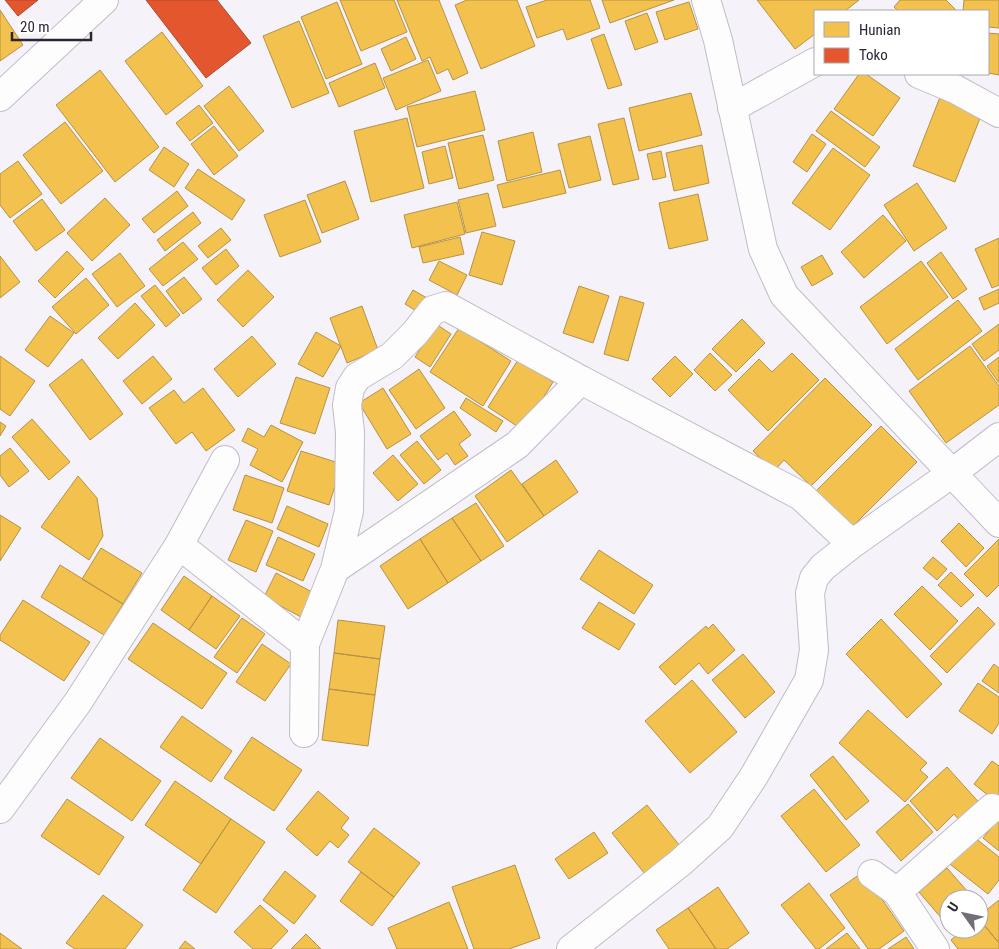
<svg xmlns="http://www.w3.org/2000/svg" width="999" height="949" font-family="'Roboto Condensed',sans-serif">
	<rect width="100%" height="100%" fill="#f5f2fa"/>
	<path fill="#f2c14e" stroke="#b69246" d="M340,0h54l13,32 -46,19z
		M397,0h42l29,73 -15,7 -5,-11 -11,5 -7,-17 -8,4z
		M467,0h50l18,46 -54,23 -26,-64z
		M547,0h43l10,28 -33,12 -4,-11 -26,9 -11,-31z
		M602,0h72l-64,23z
		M757,0h102l-14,11h-30v23l-20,15z
		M900,0h46l11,11h-59l-4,-4z
		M964,0h35v28l-11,-1v-16h-25z
		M337,2l25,62 -36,15 -25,-62z
		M689,2l9,27 -33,11 -9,-28z
		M0,10l23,35 -23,16z
		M647,13l11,29 -23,8 -10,-29z
		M299,21l30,72 -37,15 -29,-72z
		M162,32l41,54 -37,29 -41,-54z
		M988,33l11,1v41l-11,-2z
		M604,34l18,51 -14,4 -17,-50z
		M406,37l10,22 -25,12 -10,-22z
		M428,60l13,31 -45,19 -13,-32z
		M375,63l10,25 -46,19 -10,-24z
		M100,70l59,77 -44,35 -59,-77z
		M859,74h7l34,24 -27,38 -39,-27z
		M229,86l35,45 -25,20 -35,-45z
		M475,91l10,39 -68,17 -10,-40z
		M942,92l42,16 -29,74 -42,-16z
		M691,93l11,42 -63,16 -10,-43z
		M199,105l14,18 -23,18 -14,-18z
		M831,111l49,36 -15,20 -49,-36z
		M407,118l17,70 -53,14 -17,-71z
		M624,118l15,61 -26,6 -15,-61z
		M65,122l38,49 -42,33 -38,-49z
		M214,126l24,30 -24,19 -23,-31z
		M533,132l9,40 -35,9 -9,-40z
		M812,134l14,10 -19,28 -14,-10z
		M483,135l11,45 -35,9 -11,-46z
		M590,136l11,44 -32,8 -11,-44z
		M702,145l7,38 -35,8 -8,-38z
		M445,146l8,32 -24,6 -7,-32z
		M164,147l25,17 -15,23 -25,-17z
		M833,148l37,27 -40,55 -38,-27z
		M661,151l5,26 -13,3 -6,-26z
		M18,161l24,33 -32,24 -10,-13v-31z
		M198,169l47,31 -13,20 -47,-32z
		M560,170l6,23 -63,15 -6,-23z
		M345,181l14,38 -37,14 -15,-38z
		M917,183l30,45 -33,23 -30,-46z
		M177,191l11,15 -34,27 -12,-14z
		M488,193l8,33 -30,7 -8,-33z
		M698,194l10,46 -39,9 -10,-46z
		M105,198l25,27 -38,36 -25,-28z
		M42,199l23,31 -29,21 -23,-30z
		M305,200l16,42 -41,15 -16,-42z
		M457,202l8,32 -53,14 -8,-33z
		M193,212l8,11 -36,28 -8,-11z
		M883,215l23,26 -42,37 -23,-26z
		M221,228l10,12 -23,18 -10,-12z
		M482,232l33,9 -13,44 -33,-10z
		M460,237l4,17 -41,9 -4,-16z
		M999,238v47l-7,3 -17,-39z
		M183,242l15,17 -35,27 -14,-17z
		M226,249l13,17 -23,19 -14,-17z
		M67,251l17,18 -29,29 -17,-17z
		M941,252l26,37 -14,10 -26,-36z
		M120,253l25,33 -28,21 -25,-33z
		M822,255l11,19 -21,12 -11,-19z
		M0,256l20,26 -20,16z
		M439,261l28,14 -10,20 -28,-15z
		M921,261l27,36 -61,47 -27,-37z
		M248,270l26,27 -31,30 -26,-27z
		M184,277l18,22 -19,15 -17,-23z
		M86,278l23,27 -33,29 -24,-27z
		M155,285l25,30 -14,12 -25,-31z
		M579,286l30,10 -16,47 -30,-10z
		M999,289v14l-15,7 -5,-12z
		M413,290l14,8 -9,14 -13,-8z
		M620,296l24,7 -16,58 -24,-7z
		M958,300l24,31 -64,49 -23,-31z
		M135,303l20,22 -37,34 -20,-21z
		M362,306l16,44 -31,13 -17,-45z
		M50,316l24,17 -26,34 -23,-17z
		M742,319l23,24 -29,29 -24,-23z
		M436,324l15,10 -21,33 -15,-10z
		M999,324v26l-15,11 -12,-17z
		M459,328l52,33 -28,45 -53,-34z
		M316,332l25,14 -18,31 -25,-13z
		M252,336l24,28 -38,33 -24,-28z
		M970,346l29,40v19l-53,38 -37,-52z
		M710,353l22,22 -17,16 -21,-21z
		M792,353l27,27 -51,51 -40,-41 31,-31 13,13z
		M0,356l35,25 -25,35 -10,-7z
		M153,356l19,23 -30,25 -19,-23z
		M675,356l18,18 -23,23 -18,-18z
		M999,357v26l-12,-17z
		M82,359l41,55 -33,26 -41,-55z
		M518,360l35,22 -30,48 -35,-23z
		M419,369l26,39 -29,21 -27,-39z
		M296,377l34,11 -15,46 -35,-11z
		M825,378l47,47 -61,61 -27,-26 -10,11 -21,-20z
		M203,388l32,42 -29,21 -14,-19 -16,12 -27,-36 25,-18 10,13z
		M383,388l28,46 -24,15 -28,-46z
		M466,398l37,23 -7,11 -36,-24z
		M454,411l17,24 -12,9 9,12 -13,9 -8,-12 -9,7 -18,-24z
		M32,419l38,43 -21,18 -37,-43z
		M0,422l6,4 -6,10z
		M271,425l32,17 -21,40 -32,-17 8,-16 -16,-8 6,-13 16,9z
		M881,426l36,36 -66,66 -36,-36z
		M417,441l24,29 -17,14 -24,-29z
		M10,448l19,23 -20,16 -9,-12v-19z
		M301,451l41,13 -13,41 -42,-14z
		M393,455l25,29 -20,17 -25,-28z
		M556,460l22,32 -34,24 -22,-32z
		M511,470l33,46 -37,26 -32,-46z
		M245,475l39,13 -12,35 -39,-13z
		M78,476l19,22 6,38 -14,24 -48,-33z
		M476,503l28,43 -23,15 -29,-43z
		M287,506l41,18 -9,23 -42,-18z
		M0,515l21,13 -21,33z
		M452,518l29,43 -33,22 -28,-44z
		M246,520l27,11 -17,41 -28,-12z
		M959,523l25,25 -18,19 -25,-26z
		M278,537l37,17 -12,27 -37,-16z
		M420,539l28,44 -40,26 -28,-43z
		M999,539v46l-12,12 -23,-23z
		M101,548l41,25 -19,31 -41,-25z
		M599,550l54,35 -19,29 -54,-35z
		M933,557l14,12 -10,11 -14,-12z
		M60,565l63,39 -19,31 -63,-38z
		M951,572l23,23 -13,12 -23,-22z
		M276,573l38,20 -13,24 -37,-20z
		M184,576l28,20 -23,34 -28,-20z
		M922,586l36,35 -28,29 -36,-36z
		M212,596l28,20 -24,33 -27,-19z
		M23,600l67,42 -26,39 -64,-41v-5z
		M599,602l36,22 -16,26 -37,-22z
		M978,607l17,17 -48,49 -17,-17z
		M242,618l23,16 -28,39 -23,-16z
		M881,619l61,65 -35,34 -61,-64z
		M338,620l47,6 -5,33 -46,-6z
		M153,623l74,50 -25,36 -74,-50z
		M713,624l22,26 -27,24 -9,-11 -24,22 -16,-18 47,-41 2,3z
		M262,644l29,20 -26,37 -29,-19z
		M334,653l46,6 -5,36 -46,-6z
		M743,654l32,38 -30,26 -33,-38z
		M994,664l5,4v25l-17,-12z
		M692,680l45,52 -47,41 -45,-52z
		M978,683l21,14v26l-7,11 -33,-23z
		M329,689l46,6 -7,51 -46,-6z
		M868,710l59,53 -7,7 8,7 -23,25 -66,-59z
		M182,716l50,35 -21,31 -51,-35z
		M252,737l50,33 -28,41 -50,-33z
		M100,738l61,43 -29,40 -61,-43z
		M833,756l36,45 -23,19 -36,-45z
		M992,761l7,5v38l-25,-20z
		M947,767l37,41 -20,18 -10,-12 -17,17 -27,-30z
		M175,781l56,38 -30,45 -56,-39z
		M814,789l46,56 -34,27 -45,-56z
		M318,791l31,27 -8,10 8,7 -11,13 -8,-7 -13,15 -31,-27z
		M67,799l57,38 -25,38 -58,-39z
		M908,804l25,28 -32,29 -25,-29z
		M647,805l33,41 -35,28 -33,-41z
		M999,818v33l-16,-13z
		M231,819l34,23 -49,71 -33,-23z
		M374,828l46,35 -26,34 -46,-35z
		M594,832l14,21 -39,26 -14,-20z
		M969,833l30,24v23l-11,14 -42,-33z
		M515,865l25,73 -31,11h-35l-22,-62z
		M947,868l27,31h-25v28l-30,-35z
		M285,871l31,25 -22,28 -31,-24z
		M361,872l33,25 -22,29 -32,-25z
		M863,872l41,59 -25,18h-11l-38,-54z
		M809,883l36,45 -26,21h-3l-35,-44z
		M718,887l31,46 -22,16h-11l-28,-41z
		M103,895l40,30 -18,24h-50l-9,-6z
		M999,900v43l-20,-24v-3z
		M449,902l19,47h-71l-9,-21z
		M260,905l28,26 -17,18h-18l-19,-17z
		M688,908l28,41h-47l-13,-19z
		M979,919l20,24v6h-41l-7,-9 13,-11h15z
		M0,933l22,16h-22z
		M847,933l13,16h-34z
		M306,934l15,15h-30z
		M906,937l8,12h-26z
		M185,941l10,8h-16z"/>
	<path fill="#e4572e" stroke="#ac4830" d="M5,0h33l-20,16z
		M146,0h71l34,43 -45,35z"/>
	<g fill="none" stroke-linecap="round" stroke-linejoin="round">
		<g stroke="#c0bcc6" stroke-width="30">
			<path id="minor" d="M706,0l12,40 45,209 21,46 215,228
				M919,74l36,15 44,24
				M0,97l104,-97
				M732,108l83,-46
				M581,380l220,116 51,48
				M179,545l126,99 -1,89
				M305,644l30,-75 14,-58 1,-79 -3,-27 3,-17 7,-11 35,-21 23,-23 18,-23 13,-4 135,74 -64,65 -182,124
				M0,809l78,-107 101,-157 46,-85
				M872,874l25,18 38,57
				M897,892l95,-84
				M571,949l109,-86 40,-36 34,-51 55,-96 5,-30 -4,-57 4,-15 9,-11 29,-23 99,-70 48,-37"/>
		</g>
		<use href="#minor" stroke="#fefdfe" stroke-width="28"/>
	</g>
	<rect x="814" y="10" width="175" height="65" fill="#ffffff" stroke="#aaa8ad"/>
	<rect x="824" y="22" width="25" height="15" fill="#f2c14e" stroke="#aaa8ad"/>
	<text x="859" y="35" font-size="15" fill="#2b2633">Hunian</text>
	<rect x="824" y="48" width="25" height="15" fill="#e4572e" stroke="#aaa8ad"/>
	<text x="859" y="60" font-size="15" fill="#2b2633">Toko</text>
	<g transform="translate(964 914) rotate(303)"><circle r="24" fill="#ffffff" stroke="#aaa8ad"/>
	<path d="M0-4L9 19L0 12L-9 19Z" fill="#726d79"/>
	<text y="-8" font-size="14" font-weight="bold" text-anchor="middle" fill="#2b2633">U</text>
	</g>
	<path d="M12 32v8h79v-8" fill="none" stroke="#2b2633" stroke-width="2.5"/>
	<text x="20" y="32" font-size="15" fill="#2b2633" stroke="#ffffff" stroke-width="4" paint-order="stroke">20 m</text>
</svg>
